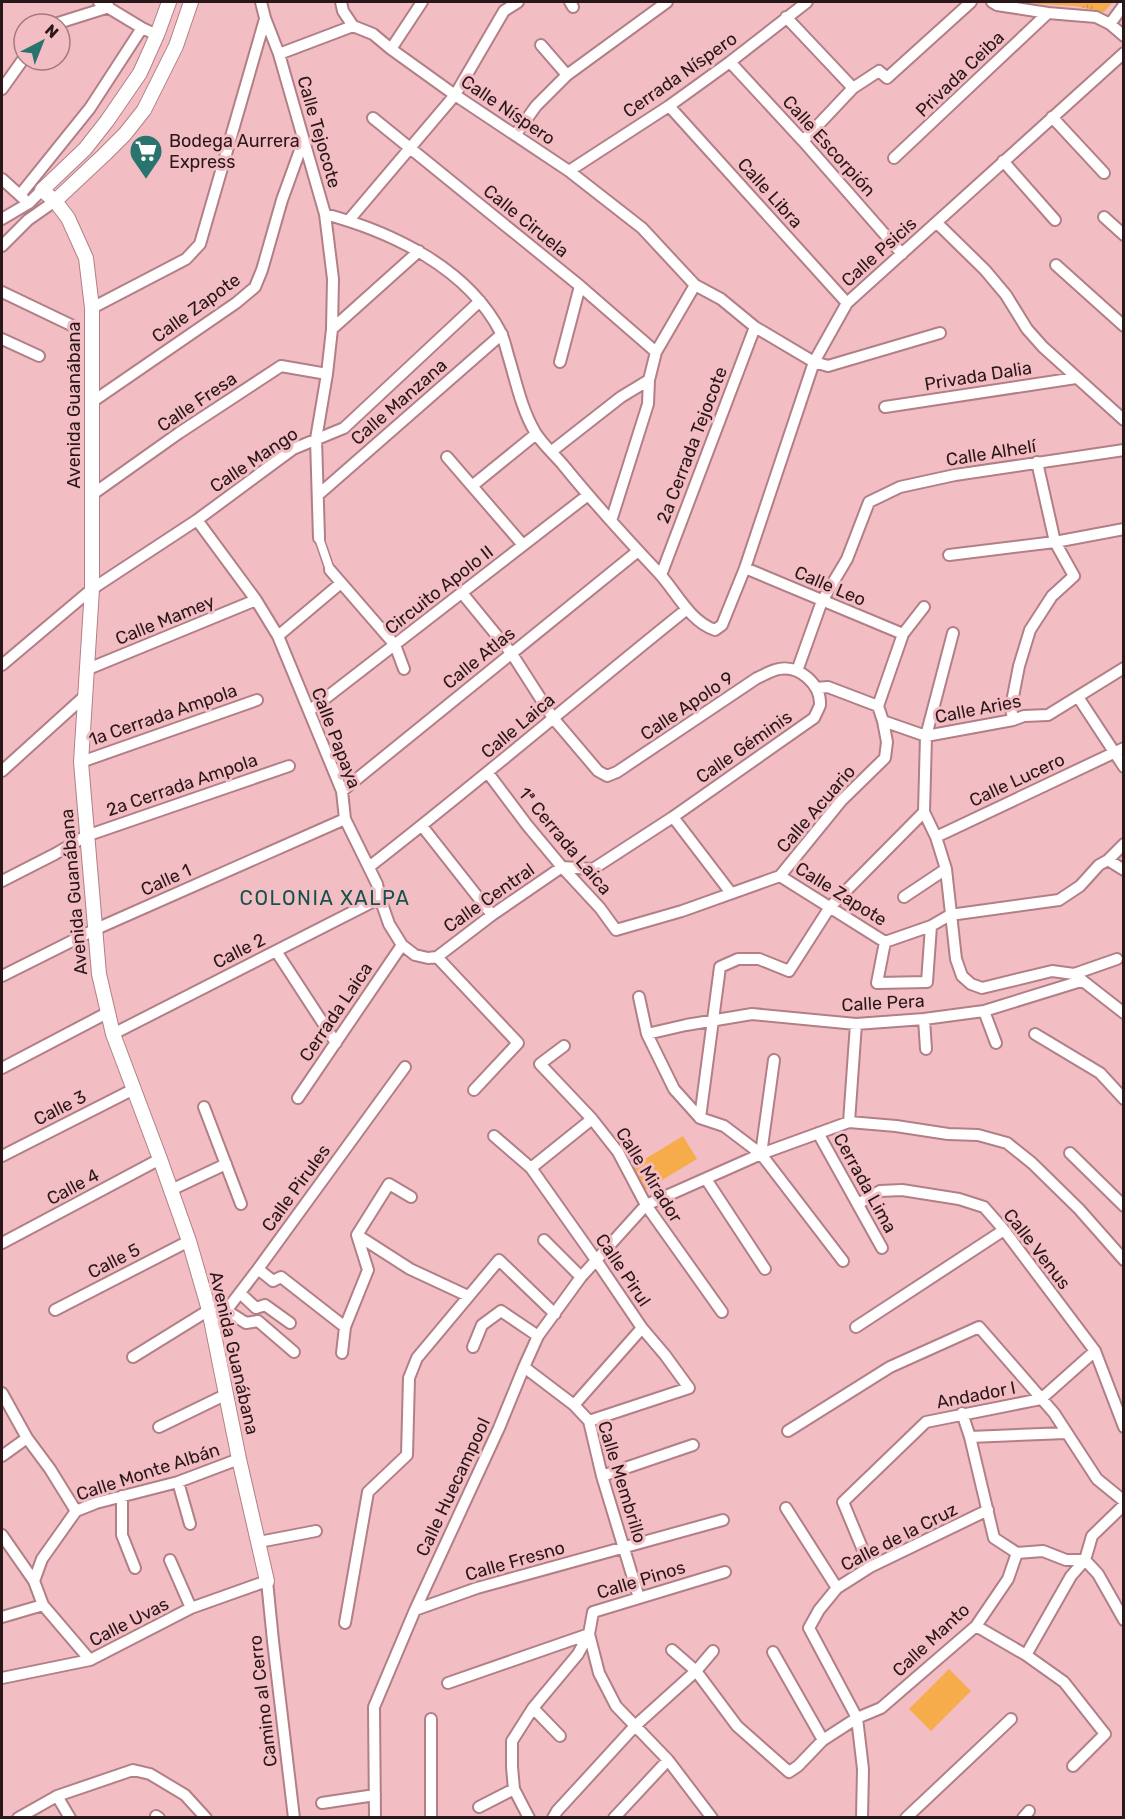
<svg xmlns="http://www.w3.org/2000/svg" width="1125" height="1819" font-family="Rubik,sans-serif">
	<defs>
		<pattern id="park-tufts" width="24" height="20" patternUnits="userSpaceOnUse" patternTransform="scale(1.5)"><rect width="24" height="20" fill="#f7ac4c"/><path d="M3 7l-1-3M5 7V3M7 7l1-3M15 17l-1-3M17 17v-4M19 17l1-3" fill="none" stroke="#d49342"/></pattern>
	</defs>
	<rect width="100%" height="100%" fill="#f3bdc4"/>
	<path fill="#f7ac4c" d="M683,1136l14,23 -53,32 -14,-23z
		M949,1669l22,22 -40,40 -22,-22z"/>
	<path fill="url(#park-tufts)" d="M1002,2h111l-9,10 -29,-6z"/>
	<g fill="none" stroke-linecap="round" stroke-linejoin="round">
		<g stroke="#b27f87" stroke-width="11">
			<path id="pedestrian" d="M319,538l11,32"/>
		</g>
		<g stroke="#b27f87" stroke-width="14">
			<path id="minor" d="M99,2l43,26 15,7
				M261,2l4,16 14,36 46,160 8,65 -1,50 -5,45 -11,65 3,99
				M341,2l2,9 10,15
				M570,2l3,5
				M992,2l5,3 51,8 48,4 14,7 14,12
				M786,17l67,71
				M55,24l54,-17
				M1110,24l14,-19
				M541,45l26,30
				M391,49l31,-47
				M279,54l74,-28 20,8 18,15 64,46 114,76 73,57 53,57 26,14 34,28 59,35 14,4 112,-33
				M730,62l73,79 99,113
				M2,89l22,-31
				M669,106l178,197
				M1052,117l52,56
				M373,118l207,168 76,66
				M516,134l20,-28 31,-31 100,-73
				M803,141l50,-53 26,-17 8,7 84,-76
				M894,158l154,-145
				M1003,161l52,59
				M569,171l100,-65 61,-44 77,-60
				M2,179l22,20
				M20,195l70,-87 52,-80
				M325,214c67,18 143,54 176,119 3,6 5,15 7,22 8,26 13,53 27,77 7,12 20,23 29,34 30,37 62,72 94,106 18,19 31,49 57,58l7,-5 23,-57 69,-206 33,-59 277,-250
				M1104,217l20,18
				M2,219l27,-16 13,-13
				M349,220l106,-125 49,-84 14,-9
				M937,223l48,47 21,25 21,34 16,18 81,73
				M2,246l26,-26 27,-19
				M1056,265l68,61
				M2,292l69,33
				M92,308l94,-49 14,-15 65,-225
				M332,329l87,-78
				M2,339l37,17
				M560,362l20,-76
				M92,402l144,-99 19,-16 7,-17 20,-70 21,-58
				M885,407l191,-29
				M552,451l69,-54 28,-17
				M447,457l76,88
				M472,486l64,-52
				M93,494l86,-61 102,-67 46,8
				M318,495l184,-161
				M197,520l59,80 22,36 64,155 3,28 32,65 3,14 9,26 13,21 13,10 13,3 9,-1
				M611,521l37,-117 1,-24 7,-28 39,-67
				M949,555l106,-13 69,-13
				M745,568l158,66
				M330,570l65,75 9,24
				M661,575l94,-248
				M953,633l-27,103 -2,76 12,25 10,32 10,90 6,17 9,8 11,4 70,-17 22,3 50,39
				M278,636l63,-53
				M2,665l90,-76 105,-69 96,-71 51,-21 136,-127
				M88,669l168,-69
				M797,671l25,-70 25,-42 22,-57 31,-15 55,-12 169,-25
				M816,688l12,-1 50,19
				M1078,697l46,70
				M309,711l279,-216
				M1013,720l-2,-13 8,-41 11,-36 22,-34 22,-20 -19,-34 -18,-80
				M883,721l43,15 87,-16 11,-4 24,-1 76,-47
				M81,762l176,-62
				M2,771l84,-76
				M488,773l39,52 35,42 38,41 16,22 66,-19 98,-35 61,-75 44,-43 2,-16 -4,-21 -5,-15 25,-72 21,-27
				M342,791l296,-240
				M673,817l58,76
				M422,826l70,89
				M936,837l188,-89
				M1108,860l16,10
				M369,867c108,-84 212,-173 318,-258
				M780,876l105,66 46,-16 19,-11 109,-15 21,-14 19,-21 9,-5 16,-16
				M2,881l53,-27 31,-18 203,-70
				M904,897l42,-28
				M885,942l-8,41 50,-1 4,-56
				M276,951l60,92
				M437,957l55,-42 70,-48 31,2 80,-52 141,-99c2,-4 5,-10 6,-13 1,-21 -21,-40 -41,-36 -7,1 -15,6 -22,9l-140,94 -10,4 -9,-5 -45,-53 -41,-64 -50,-61
				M437,957l81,86 -44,47
				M1074,974l43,-15
				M2,976l94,-47 249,-110
				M639,997l8,37 27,55 26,29
				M984,1011l12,32
				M924,1019l2,30
				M113,1034l267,-136
				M647,1034l39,-9 66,-11 104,10 68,-5 60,-8 97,-30
				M1035,1034l65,39 24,26
				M564,1046l-24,18 52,55 26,33 28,53 76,107
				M2,1068l105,-55
				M298,1098l104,-153
				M204,1107l37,97
				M849,1122l7,-98
				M818,1133l64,115
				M494,1136l37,32 65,92 46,68 23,27 24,33 -100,33
				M1070,1153l54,53
				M761,1154l13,-94
				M2,1156l130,-66
				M531,1168l61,-49
				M706,1179l59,90
				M171,1190l55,-26
				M858,1204l22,-13 22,-1 57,9 25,8 20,23 91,121 29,76
				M357,1235l53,34 58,27
				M357,1235l32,-51 22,13
				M544,1240l37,37
				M2,1243l158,-84
				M843,1261l-82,-107 -37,-28 -24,-8 20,-151 18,-8h21l30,12 41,-64 94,-95
				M258,1269l15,12 8,-4 64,50
				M240,1293l16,15 9,-3 25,18
				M55,1310l134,-69
				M227,1311l19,12 12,-2 36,31
				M856,1327l148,-97
				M213,1328l45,-59 147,-202
				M473,1347l9,-22 19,-14 37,25
				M342,1353l3,-26 23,-57 -11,-35
				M133,1357l76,-47
				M524,1367l50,38 15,16 13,55 37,122
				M2,1393l25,45 23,31 26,42
				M574,1405l68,-77
				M962,1413l8,24 24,101 23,15
				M159,1427l68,-33
				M788,1431l102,-64 89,-40 75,86 43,66 27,22
				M970,1437l96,-4
				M2,1456l25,-18
				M602,1476l91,-31
				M178,1482l12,42
				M122,1496v39l13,33
				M1124,1505l-32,31 -7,24 13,14 26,46
				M786,1508l51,80
				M2,1535l32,46 9,24 47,55
				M259,1542l57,-11
				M1017,1553l26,-2 23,9h19
				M170,1560l21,48
				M870,1567l-27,-65 83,-80 115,-23 54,-48
				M34,1581l8,-22 34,-48 20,-8 82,-21 61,-23
				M415,1610l62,-22 246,-68
				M2,1617l41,-12
				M345,1623l23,-131 39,-37 2,-77 8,-20 82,-98 56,54
				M976,1626l50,29 38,27 41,52 -32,32
				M589,1634l10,39 17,33 52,54 44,58
				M672,1650l24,21 41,55 52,46 9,-6 25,-26 34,-22 24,-10 95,-82 32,-47 9,-26
				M773,1652l50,88
				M1026,1655l45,-79 14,-16
				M2,1678l88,-18 101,-52 76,-27 6,60 21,177
				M448,1683l141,-49
				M533,1708l27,28
				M431,1719v99
				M57,1796l13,22
				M322,1803l53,-8
				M479,1807l35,-18
				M156,1816l3,2
				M18,1818l39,-22 76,-26 17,4 35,21 21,23
				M375,1818l-1,-111 41,-97 84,-182 25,-61 14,-31 43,-59 65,-72 115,-51 88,-32 47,4 52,8 30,1 29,8 25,20 47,46 45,51
				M529,1818l-15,-29 -2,-22v-26l21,-33 45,-54 11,-20 4,-22 132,-40
				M553,1818l4,-7 78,-85 61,-55 17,-20
				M614,1818l54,-58
				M862,1818l1,-49 -6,-51 -48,-90 10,-18 18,-22 33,-21 118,-57
				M906,1818l105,-99
				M1023,1818l6,-7"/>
		</g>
		<g stroke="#b27f87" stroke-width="16">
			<path id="tertiary" d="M169,2l-12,33 -17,38 -33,48 -22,28 -43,41 13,11 13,17 18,40 6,50v281l-11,173 18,212 14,60 47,125 29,82 20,69 30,149 28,122
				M55,201l49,-46 21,-21 19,-24 32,-64 15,-44"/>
		</g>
		<use href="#pedestrian" stroke="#fff" stroke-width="8"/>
		<use href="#minor" stroke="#fff" stroke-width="10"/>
		<use href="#tertiary" stroke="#fff" stroke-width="14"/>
	</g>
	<defs>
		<g id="supermarket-pin" transform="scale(1.725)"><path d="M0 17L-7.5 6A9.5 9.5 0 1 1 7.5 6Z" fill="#2a746f" stroke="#f3bdc4"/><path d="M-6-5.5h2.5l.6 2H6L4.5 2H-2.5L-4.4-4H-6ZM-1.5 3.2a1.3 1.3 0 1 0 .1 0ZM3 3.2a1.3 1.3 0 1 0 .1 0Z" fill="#fff"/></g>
	</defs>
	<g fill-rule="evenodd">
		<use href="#supermarket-pin" x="146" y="151"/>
	</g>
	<g text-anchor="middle" stroke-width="6" stroke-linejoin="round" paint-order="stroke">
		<g font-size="18" fill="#2a171a" stroke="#f3bdc4">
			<text transform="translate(960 74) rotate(-44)" y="6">Privada Ceiba</text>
			<text transform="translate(680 75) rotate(-35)" y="6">Cerrada Níspero</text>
			<text transform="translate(508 110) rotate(34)" y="6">Calle Níspero</text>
			<text transform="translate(319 132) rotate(74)" y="6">Calle Tejocote</text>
			<text transform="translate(829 146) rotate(48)" y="6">Calle Escorpión</text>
			<text transform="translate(770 193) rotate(48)" y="6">Calle Libra</text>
			<text transform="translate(526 221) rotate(39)" y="6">Calle Ciruela</text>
			<text transform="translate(879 252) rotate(-42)" y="6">Calle Psicis</text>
			<text transform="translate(196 308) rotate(-36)" y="6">Calle Zapote</text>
			<text transform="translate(978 376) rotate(-9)" y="6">Privada Dalia</text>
			<text transform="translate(197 402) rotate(-34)" y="6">Calle Fresa</text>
			<text transform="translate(399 402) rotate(-41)" y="6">Calle Manzana</text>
			<text transform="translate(74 405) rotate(-90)" y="6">Avenida Guanábana</text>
			<text transform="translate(692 445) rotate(-69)" y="6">2a Cerrada Tejocote</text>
			<text transform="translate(991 453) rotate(-9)" y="6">Calle Alhelí</text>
			<text transform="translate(254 460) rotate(-34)" y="6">Calle Mango</text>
			<text transform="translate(830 586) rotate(23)" y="6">Calle Leo</text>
			<text transform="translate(439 590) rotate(-38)" y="6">Circuito Apolo II</text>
			<text transform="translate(165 620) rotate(-22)" y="6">Calle Mamey</text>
			<text transform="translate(479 658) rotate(-39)" y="6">Calle Atlas</text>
			<text transform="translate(687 706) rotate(-34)" y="6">Calle Apolo 9</text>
			<text transform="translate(978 709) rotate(-11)" y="6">Calle Aries</text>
			<text transform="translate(163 715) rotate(-19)" y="6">1a Cerrada Ampola</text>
			<text transform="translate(518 726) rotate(-40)" y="6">Calle Laica</text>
			<text transform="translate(336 738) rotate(69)" y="6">Calle Papaya</text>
			<text transform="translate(744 747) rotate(-35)" y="6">Calle Géminis</text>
			<text transform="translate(1017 780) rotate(-25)" y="6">Calle Lucero</text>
			<text transform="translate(182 785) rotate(-19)" y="6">2a Cerrada Ampola</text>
			<text transform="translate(816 809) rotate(-49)" y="6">Calle Acuario</text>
			<text transform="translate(565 841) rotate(50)" y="6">1ª Cerrada Laica</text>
			<text transform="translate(166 880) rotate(-24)" y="6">Calle 1</text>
			<text transform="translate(74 892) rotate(-95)" y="6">Avenida Guanábana</text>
			<text transform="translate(841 894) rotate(32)" y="6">Calle Zapote</text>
			<text transform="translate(489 898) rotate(-35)" y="6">Calle Central</text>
			<text transform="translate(239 951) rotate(-27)" y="6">Calle 2</text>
			<text transform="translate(883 1003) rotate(-3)" y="6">Calle Pera</text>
			<text transform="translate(336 1012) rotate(-56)" y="6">Cerrada Laica</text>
			<text transform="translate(60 1108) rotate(-27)" y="6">Calle 3</text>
			<text transform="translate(649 1175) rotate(58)" y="6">Calle Mirador</text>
			<text transform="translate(865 1183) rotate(61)" y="6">Cerrada Lima</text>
			<text transform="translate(73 1187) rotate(-28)" y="6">Calle 4</text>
			<text transform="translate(296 1188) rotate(-54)" y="6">Calle Pirules</text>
			<text transform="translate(1037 1249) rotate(52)" y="6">Calle Venus</text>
			<text transform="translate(114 1261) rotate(-27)" y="6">Calle 5</text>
			<text transform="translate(623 1270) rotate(56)" y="6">Calle Pirul</text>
			<text transform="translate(234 1353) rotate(77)" y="6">Avenida Guanábana</text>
			<text transform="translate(976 1395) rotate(-11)" y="6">Andador I</text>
			<text transform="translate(148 1472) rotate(-18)" y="6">Calle Monte Albán</text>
			<text transform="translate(622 1482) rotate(73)" y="6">Calle Membrillo</text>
			<text transform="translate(453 1487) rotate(-65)" y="6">Calle Huecampool</text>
			<text transform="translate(899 1537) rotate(-27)" y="6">Calle de la Cruz</text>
			<text transform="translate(515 1561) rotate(-16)" y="6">Calle Fresno</text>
			<text transform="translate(641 1580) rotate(-17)" y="6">Calle Pinos</text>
			<text transform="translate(129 1622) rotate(-27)" y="6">Calle Uvas</text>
			<text transform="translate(931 1640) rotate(-43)" y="6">Calle Manto</text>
			<text transform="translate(263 1701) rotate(-97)" y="6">Camino al Cerro</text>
		</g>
		<g font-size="18" fill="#2a171a" stroke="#f3bdc4" text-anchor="start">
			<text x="169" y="147">Bodega Aurrera<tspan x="169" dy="21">Express</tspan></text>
		</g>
		<g font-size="20" letter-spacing="1.5" fill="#15514d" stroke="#f3bdc4">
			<text x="325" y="905">COLONIA XALPA</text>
		</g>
	</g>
	<rect width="1125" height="1819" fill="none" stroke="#2a171a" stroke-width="6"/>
	<g transform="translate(42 42) rotate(42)"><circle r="28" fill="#f3bdc4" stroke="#a37b80" stroke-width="1.5"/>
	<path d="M0-4.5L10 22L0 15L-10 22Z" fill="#2a746f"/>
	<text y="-9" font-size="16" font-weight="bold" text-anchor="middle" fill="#2a171a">N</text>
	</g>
</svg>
